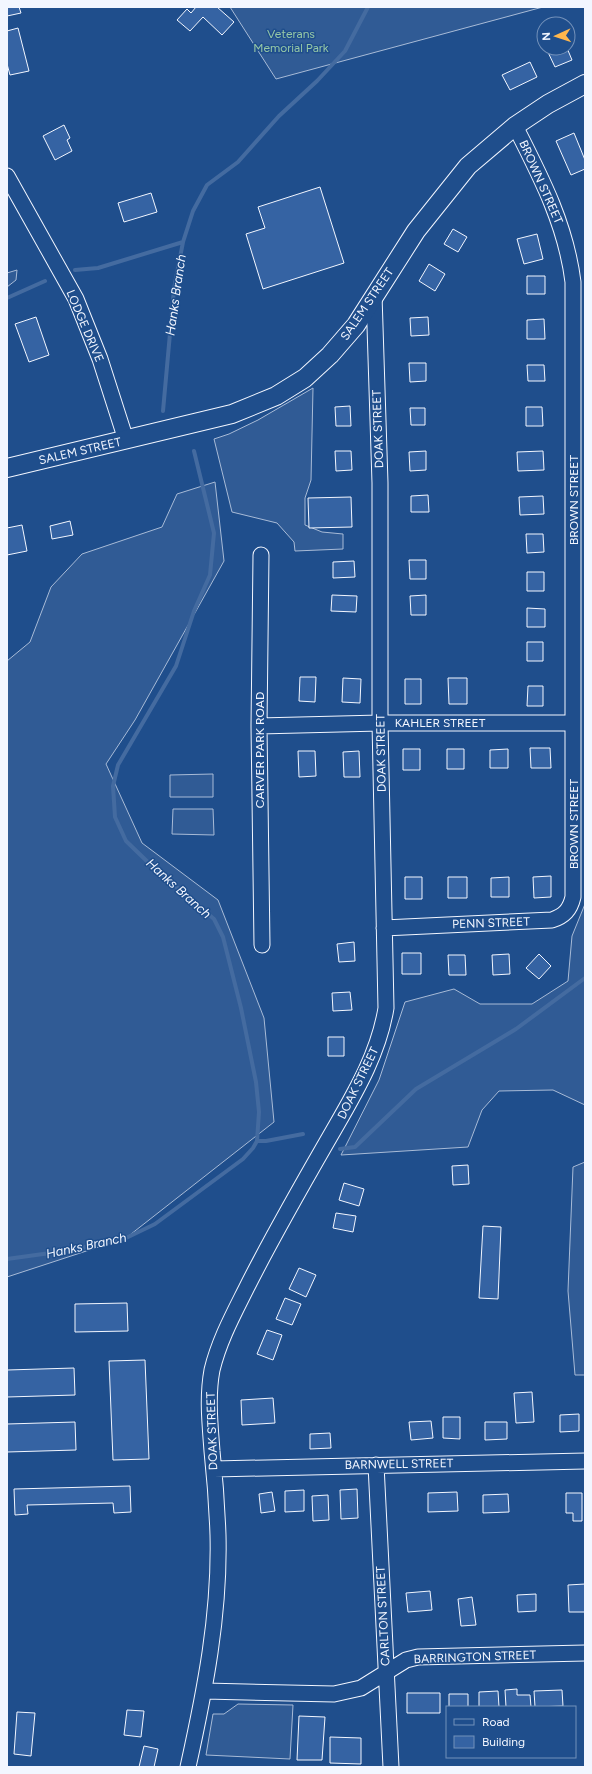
<svg xmlns="http://www.w3.org/2000/svg" width="592" height="1774" font-family="Figtree,sans-serif">
	<rect width="100%" height="100%" fill="#1f4e8c"/>
	<path fill="#305b95" stroke="#a8bbd7" d="M230,7h313l-267,72z
		M17,270l-1,10 -9,7v-14z
		M313,388l-2,92 -6,18v27l17,7 21,2v15l-48,2 -1,-9 -17,-19 -45,-11 -18,-73 15,-5 29,-14z
		M215,482l9,79 -89,159 -29,44 36,79 76,57 46,118 10,104 -148,116 -119,39v-616l23,-19 21,-55 31,-33 80,-27 15,-33z
		M213,774v23h-43v-22z
		M173,809h40l1,26 -42,-1z
		M585,904v201l-32,-15 -54,1 -17,19 -14,37 -127,8 38,-75 26,-78 49,-13 26,15h52l36,-23 4,-45z
		M585,1162v213h-10l-7,-84 5,-124z
		M238,1704l55,1 -3,54 -84,-4 7,-41h11z"/>
	<g fill="none" stroke-linecap="round" stroke-linejoin="round">
		<path stroke="#446ba0" stroke-width="4" d="M75,270l23,-2 85,-26
			M7,298l38,-17
			M163,411l11,-122 9,-47 10,-31 14,-26 31,-23 41,-46 38,-35 28,-30 23,-44
			M257,1141h9l37,-7
			M340,1149l15,-2 61,-58 100,-60 69,-51
			M7,1259l65,-9 54,-12 29,-14 88,-65 10,-11 4,-7 2,-29 -3,-30 -15,-74 -18,-71 -9,-18 -60,-51 -28,-27 -11,-24 -2,-31 5,-21 58,-99 18,-55 16,-36 4,-42 -20,-82"/>
	</g>
	<path fill="#3563a3" stroke="#f2f6ff" d="M7,7h12l2,6 -14,3z
		M196,7h21l17,15 -12,13 -19,-18 -13,14 -13,-11 10,-11 4,4z
		M18,28l11,43 -19,4 -3,-11v-33z
		M546,48h21l5,12 -17,7z
		M530,62l7,15 -27,13 -8,-15z
		M64,125l6,13 -3,2 5,11 -17,9 -12,-24z
		M574,133l11,27v9l-14,6 -15,-34z
		M320,187l24,76 -81,26 -17,-55 19,-6 -7,-21z
		M151,193l6,19 -33,10 -6,-19z
		M453,229l14,8 -9,15 -14,-8z
		M537,234l6,25 -19,5 -7,-25z
		M429,264l16,10 -10,17 -16,-10z
		M527,276h18v18h-18z
		M36,317l13,38 -20,7 -14,-38z
		M428,317l1,18 -18,1 -1,-18z
		M544,319l1,20h-18v-19z
		M409,363h17v18l-16,1z
		M527,365h17l1,16h-17z
		M350,406l1,20h-15l-1,-19z
		M526,407h16l1,19h-17z
		M410,408h15v17h-14z
		M335,451h16l1,19 -16,1z
		M426,451v19l-16,1 -1,-19z
		M543,451l1,19 -26,1 -1,-19z
		M428,495l1,17h-18v-16z
		M543,496l1,18 -24,1 -1,-18z
		M351,497l1,30 -43,1 -1,-30z
		M70,521l3,14 -21,4 -2,-13z
		M22,525l5,26 -20,4v-27z
		M526,534h17l1,18 -17,1z
		M409,560h17v19h-16z
		M354,561l1,16 -22,1v-16z
		M527,572h17v19h-17z
		M332,595l25,1 -1,16 -25,-1z
		M426,595v20h-15l-1,-19z
		M527,608l18,1v18h-18z
		M527,642h16v19h-16z
		M300,677h16l-1,25 -16,-1z
		M343,678l18,1 -1,24 -18,-1z
		M448,678h19v26h-18z
		M405,679h16v25h-16z
		M528,686h15v20h-16z
		M530,748h20l1,20h-20z
		M403,749h17v21h-17z
		M447,749h17v20h-17z
		M508,749v19h-18v-18z
		M298,751h17l1,25 -17,1z
		M359,751l1,26h-16l-1,-25z
		M551,876v21l-17,1 -1,-21z
		M405,877h17v22h-17z
		M448,877h19v21h-19z
		M509,877v20h-18v-19z
		M354,942l1,19 -16,1 -2,-18z
		M402,953h19v21h-19z
		M509,954l1,20 -17,1 -1,-20z
		M539,954l12,12 -12,13 -13,-11z
		M448,955h17l1,20h-17z
		M350,992l2,18 -19,1 -1,-18z
		M328,1037h16v19h-16z
		M468,1165l1,19 -16,1 -1,-19z
		M344,1183l20,6 -5,17 -20,-6z
		M336,1213l20,3 -3,16 -20,-4z
		M483,1226l18,1 -3,72 -19,-1z
		M299,1268l17,7 -10,22 -17,-8z
		M285,1298l16,6 -9,21 -16,-6z
		M127,1303l1,28 -53,1v-28z
		M267,1330l15,5 -9,25 -16,-6z
		M145,1360l4,99 -36,1 -4,-99z
		M74,1368l1,27 -68,2v-27z
		M532,1392l2,30 -18,1 -2,-30z
		M273,1398l2,25 -33,2 -1,-25z
		M579,1414v17l-19,1v-17z
		M443,1417h17v22l-17,-1z
		M431,1421l2,17 -22,2 -2,-18z
		M75,1422l1,28 -69,2v-28z
		M485,1422h22v17l-22,1z
		M330,1433l1,15 -21,1v-15z
		M130,1486l1,26 -17,1 -1,-10 -86,2 1,9 -13,1 -1,-26z
		M357,1489l1,29 -17,1 -1,-29z
		M304,1490v21l-19,1v-21z
		M272,1492l3,19 -14,2 -2,-19z
		M457,1492l1,19 -30,1v-19z
		M566,1493h16v28h-9v-8h-7z
		M508,1494l1,18 -26,1v-18z
		M328,1495l1,25 -16,1 -1,-25z
		M585,1584v28h-16l-1,-27z
		M430,1591l2,19 -24,2 -2,-19z
		M536,1594v17l-18,1 -1,-17z
		M472,1597l4,28 -15,1 -3,-27z
		M517,1689v6h13l1,12h-25l-1,-17z
		M562,1690l1,16 -28,1 -1,-16z
		M498,1691l1,16h-20v-15z
		M407,1693h33v20h-33z
		M449,1694h19v13h-19z
		M127,1710l17,1 -3,26 -17,-2z
		M17,1712l18,1 -4,43 -17,-2z
		M299,1716l26,1 -3,43h-25z
		M330,1737l31,1v26l-31,-1z
		M144,1746l14,3 -4,18h-15z"/>
	<g fill="none" stroke-linecap="round" stroke-linejoin="round">
		<g stroke="#f2f6ff" stroke-width="17">
			<path id="minor" d="M7,176l69,123 24,60 26,81
				M261,555l-2,171 3,219
				M259,726l121,-3h193
				M384,928l168,-8c12,-4 18,-10 21,-23v-615c-7,-57 -32,-105 -58,-156
				M376,1465l15,302
				M214,1469l371,-8
				M205,1691l129,3 27,-6 45,-28 12,-3 167,-4
				M188,1767c17,-77 32,-153 30,-232 -1,-28 -3,-56 -6,-84 -2,-27 -5,-54 0,-81 7,-29 21,-55 34,-81 28,-56 59,-109 90,-163 22,-38 43,-75 50,-118l-6,-285v-240l-6,-188"/>
		</g>
		<g stroke="#f2f6ff" stroke-width="20">
			<path id="major" d="M7,468l225,-54 44,-18 29,-18 25,-23 26,-30 60,-94 52,-65 47,-40 33,-22 37,-20"/>
		</g>
		<use href="#minor" stroke="#1f4e8c" stroke-width="15"/>
		<use href="#major" stroke="#1f4e8c" stroke-width="18"/>
	</g>
	<g text-anchor="middle" stroke-width="3" stroke-linejoin="round" paint-order="stroke">
		<g font-size="12" fill="#97c8a6" stroke="#1f4e8c">
			<text x="291" y="38">Veterans<tspan x="291" dy="14">Memorial Park</tspan></text>
		</g>
		<g font-size="12" fill="#f2f6ff" stroke="#1f4e8c">
			<text transform="translate(541 182) rotate(66)" y="4">BROWN STREET</text>
			<text transform="translate(367 304) rotate(-56)" y="4">SALEM STREET</text>
			<text transform="translate(85 326) rotate(67)" y="4">LODGE DRIVE</text>
			<text transform="translate(378 429) rotate(-92)" y="4">DOAK STREET</text>
			<text transform="translate(80 451) rotate(-13)" y="4">SALEM STREET</text>
			<text transform="translate(574 500) rotate(-90)" y="4">BROWN STREET</text>
			<text x="440" y="727">KAHLER STREET</text>
			<text transform="translate(260 750) rotate(-90)" y="4">CARVER PARK ROAD</text>
			<text transform="translate(381 753) rotate(-91)" y="4">DOAK STREET</text>
			<text transform="translate(574 824) rotate(-90)" y="4">BROWN STREET</text>
			<text transform="translate(491 923) rotate(-2)" y="4">PENN STREET</text>
			<text transform="translate(358 1083) rotate(-64)" y="4">DOAK STREET</text>
			<text transform="translate(212 1431) rotate(-92)" y="4">DOAK STREET</text>
			<text transform="translate(399 1464) rotate(-1)" y="4">BARNWELL STREET</text>
			<text transform="translate(383 1616) rotate(-93)" y="4">CARLTON STREET</text>
			<text transform="translate(475 1657) rotate(-2)" y="4">BARRINGTON STREET</text>
		</g>
		<g font-size="13" font-style="italic" fill="#f2f6ff" stroke="#1f4e8c">
			<text transform="translate(175 295) rotate(-82)" y="5">Hanks Branch</text>
			<text transform="translate(179 888) rotate(42)" y="5">Hanks Branch</text>
			<text transform="translate(86 1245) rotate(-12)" y="5">Hanks Branch</text>
		</g>
	</g>
	<rect width="592" height="1774" fill="none" stroke="#f2f6ff" stroke-width="16"/>
	<rect x="446" y="1706" width="130" height="52" fill="#1f4e8c" stroke="#7391ba"/>
	<rect x="454" y="1719" width="20" height="6" fill="#1f4e8c" stroke="#7391ba"/>
	<text x="482" y="1726" font-size="12" fill="#f2f6ff">Road</text>
	<rect x="454" y="1736" width="20" height="12" fill="#3563a3" stroke="#7391ba"/>
	<text x="482" y="1746" font-size="12" fill="#f2f6ff">Building</text>
	<g transform="translate(556 36) rotate(267)"><circle r="19" fill="#1f4e8c" stroke="#7391ba"/>
	<path d="M0-3L7 15L0 10L-7 15Z" fill="#ffb74d"/>
	<text y="-6" font-size="11" font-weight="bold" text-anchor="middle" fill="#f2f6ff">N</text>
	</g>
</svg>
